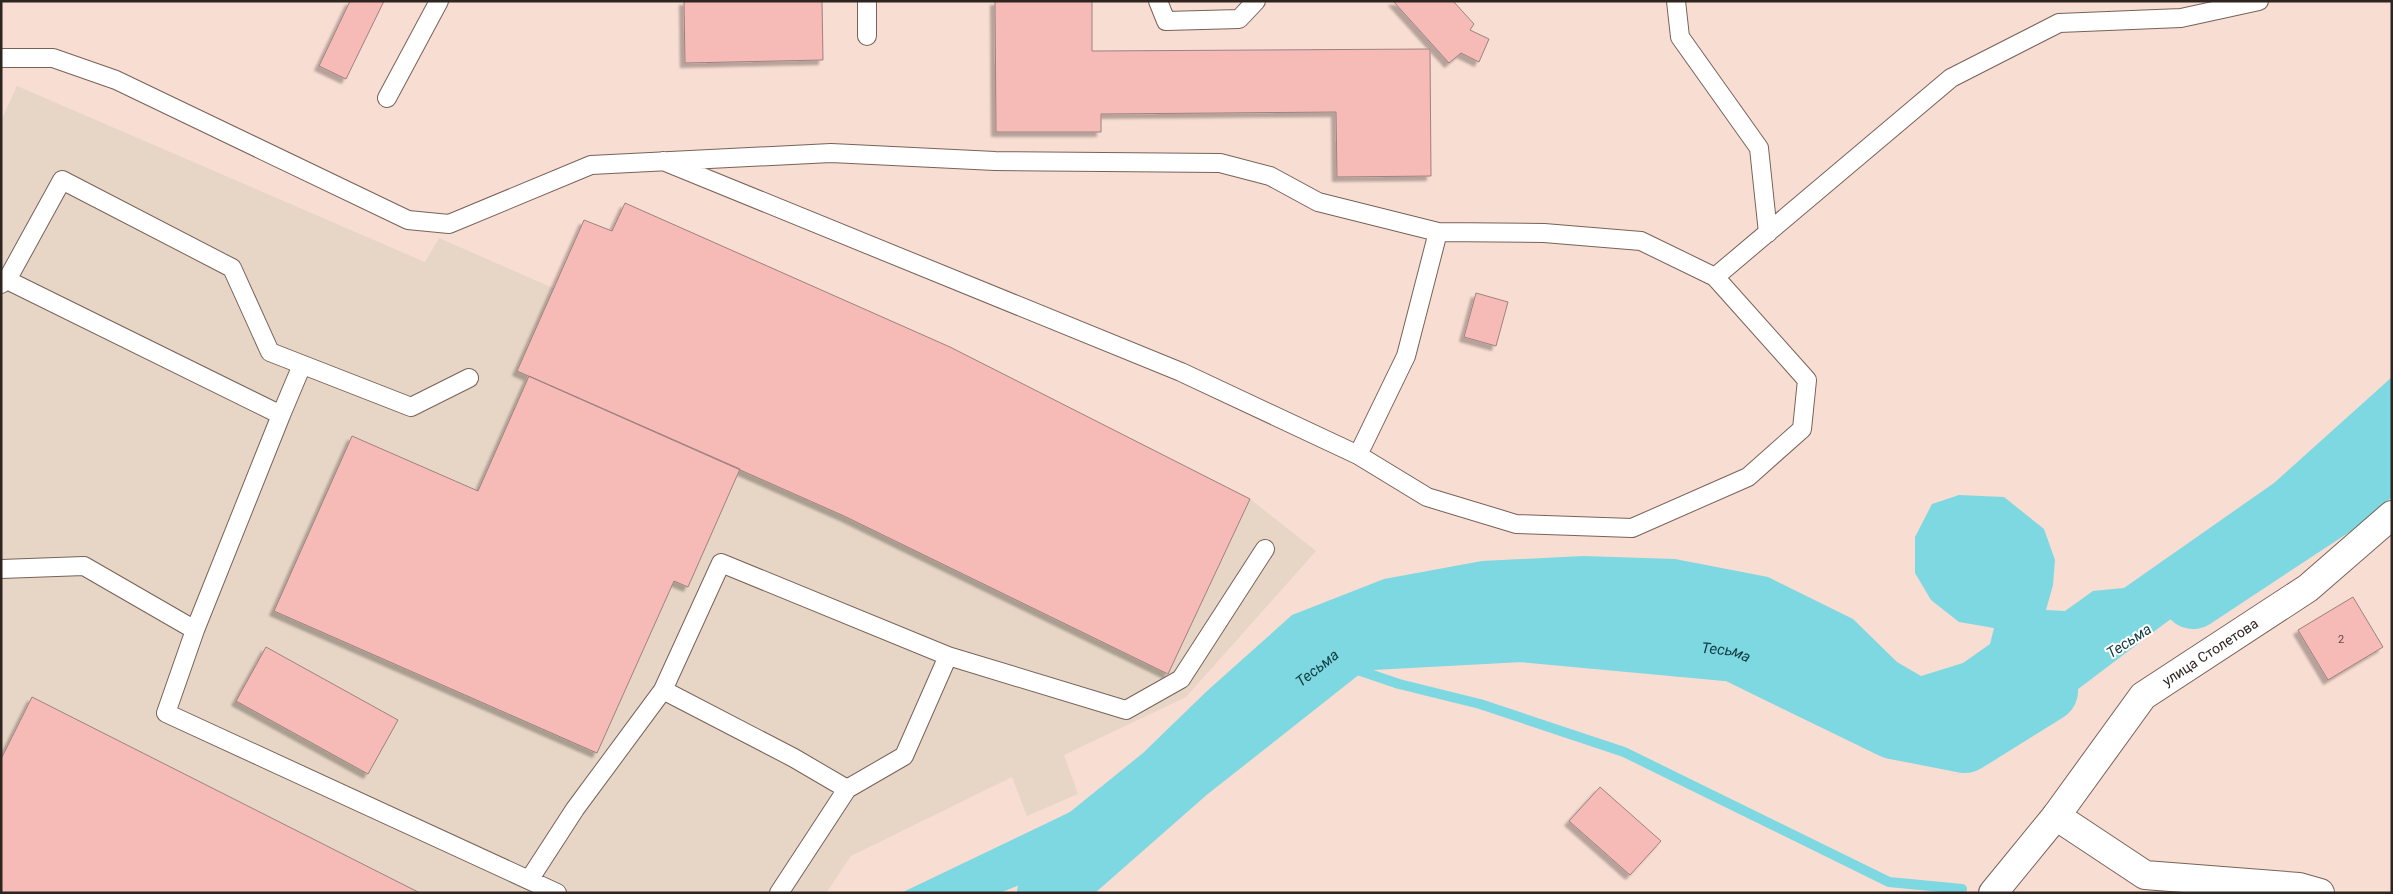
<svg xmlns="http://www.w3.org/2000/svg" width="2393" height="894" font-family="Roboto,sans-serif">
	<defs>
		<filter id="shadow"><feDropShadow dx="-4.5" dy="4.5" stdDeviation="1" flood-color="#0004"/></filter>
	</defs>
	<rect width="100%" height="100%" fill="#f8ddd2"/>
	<path fill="#e7d6c5" d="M17,86l408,176 14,-24 114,50 59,-57 13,-28 325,144 300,152 66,52 -130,146 -122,58 14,39 -51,22 -15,-39 -161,79 -25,37h-825v-772z"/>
	<path fill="#7dd8e2" d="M2392,377v68l-68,54 -75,65 -85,60 -132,100 -47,14 -73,-11 -86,-61 -86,-36 -223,-18 -100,19 -131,44 -61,56 -53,63 -62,45 -62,34 -48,20h-99l169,-81 73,-59 64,-62 85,-76 92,-36 98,-18 101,-5 92,3 93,18 85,42 44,43 24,14 42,-13 27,-19 4,-16 -35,-6 -28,-22 -16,-27v-36l17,-33 27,-9 45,2 40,32 11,31 -2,25 -7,25 19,1 28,-20 31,-3 150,-105z"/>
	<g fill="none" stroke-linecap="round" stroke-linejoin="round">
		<path stroke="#7dd8e2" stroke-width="10" d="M1328,660l71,24 81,20 144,48 265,130 73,7"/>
		<g stroke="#7dd8e2" stroke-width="62">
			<path d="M2193,598l144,-95 55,-47"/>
			<path id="s1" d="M1048,893l139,-122 166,-131 168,-9 214,20 158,77 72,14 82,-51"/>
		</g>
	</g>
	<path fill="#f6bab7" stroke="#9d8280" filter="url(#shadow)" d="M350,1h34l-38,78 -27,-13z
		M684,1h138l1,59 -138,3z
		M995,1h97v50l338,-2 1,127 -94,1 -1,-65 -235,2v18h-105z
		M1393,1h60l21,23 -4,6 19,9 -10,23 -18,-9 -12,10z
		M625,203l325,144 300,152 -82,175 -324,-158 -327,-145 67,-151 28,11z
		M1476,293l32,9 -12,44 -32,-9z
		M529,376l211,93 -52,118 -14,-6 -77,172 -323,-142 78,-175 126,55z
		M2353,597l30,50 -55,33 -30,-50z
		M266,647l132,73 -30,54 -132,-73z
		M32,697l388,196h-419v-134z
		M1600,787l61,54 -31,34 -61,-54z"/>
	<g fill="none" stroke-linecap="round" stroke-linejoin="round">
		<g stroke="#786258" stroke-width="20">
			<path id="service" d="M1158,1l8,20 73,-2 17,-18
				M1676,1l4,36 79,111 9,85
				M867,36v-35
				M1,58h52l63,22 292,140 41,4 142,-59 240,-12 164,8 225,2 50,13 48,26 120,30 106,1 97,8 74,36 92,103 -5,49 -54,48 -116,51 -116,-4 -89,-27 -69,-42 -177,-83 -518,-211
				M387,98l52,-97
				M1715,277l236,-199 108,-55 122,-5 78,-17
				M7,280l55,-100 170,88 38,84 141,55 58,-29
				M1,284l6,-4 274,135 -86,215
				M281,415l21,-50
				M1358,455l48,-99 32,-124
				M1,569l83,-3 111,64 -29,83 391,180
				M663,690l131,68 53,31
				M529,880l46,-71 88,-119 58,-127 227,93
				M779,893l68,-104 57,-33 44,-100 178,54 55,-31 84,-130"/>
		</g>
		<g stroke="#786258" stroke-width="30">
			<g id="minor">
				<path d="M2056,816l89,59 154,12 21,6"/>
				<path id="s2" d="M1993,893l63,-77 87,-120 165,-108 84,-73"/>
			</g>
		</g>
		<use href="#service" stroke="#fff" stroke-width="18"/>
		<use href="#minor" stroke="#fff" stroke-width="28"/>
	</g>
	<g text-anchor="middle" stroke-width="4" stroke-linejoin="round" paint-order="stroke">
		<g font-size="11" fill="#604a46">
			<text x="2341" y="643">2</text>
		</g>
		<g font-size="14" fill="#2e2420" stroke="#fff">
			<text dy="5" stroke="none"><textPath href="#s2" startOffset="328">улица Столетова</textPath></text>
		</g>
		<g font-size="15" font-style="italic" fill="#113c40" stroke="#fff">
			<text transform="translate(2129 641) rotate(-33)" y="5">Тесьма</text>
			<text dy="5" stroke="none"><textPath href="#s1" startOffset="771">Тесьма</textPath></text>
			<text dy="5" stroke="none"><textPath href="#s1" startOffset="351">Тесьма</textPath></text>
		</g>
	</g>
	<rect width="2393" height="894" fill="none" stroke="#2e2420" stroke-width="5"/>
</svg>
